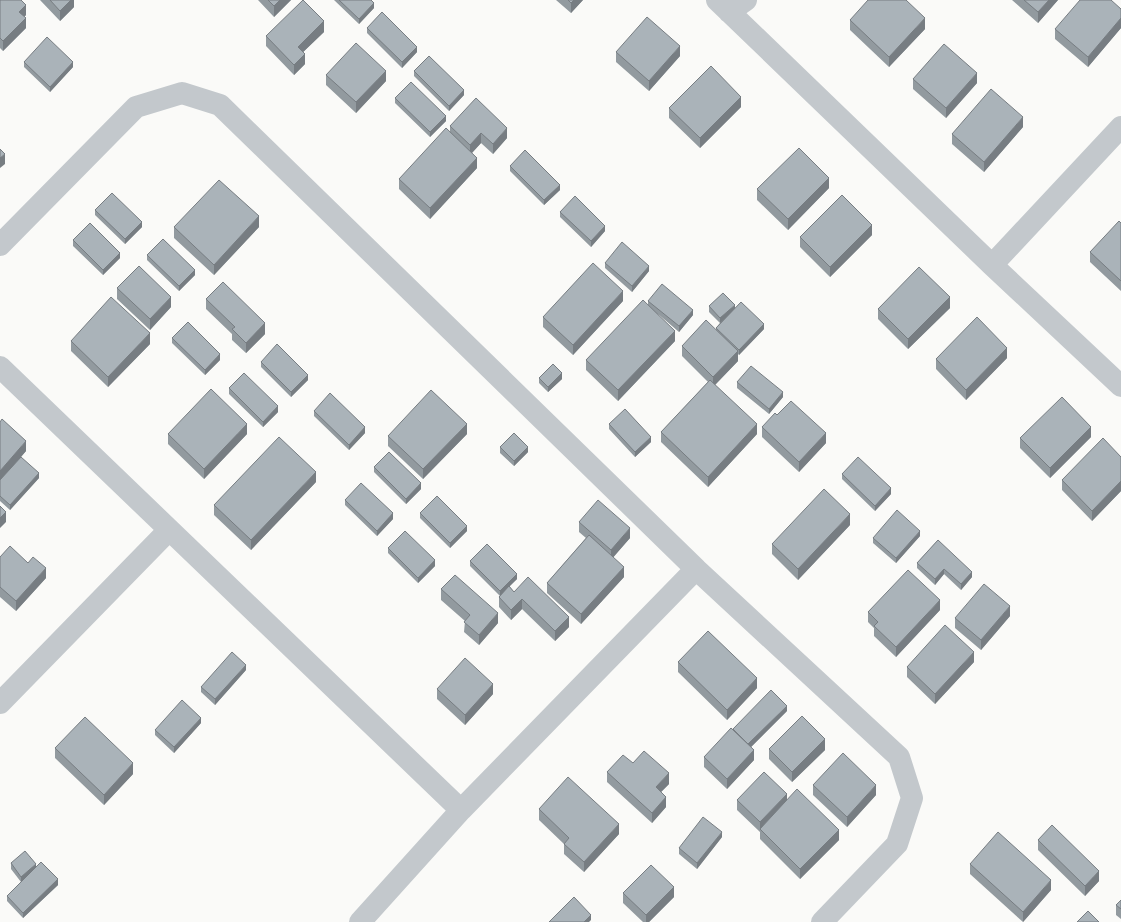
<svg xmlns="http://www.w3.org/2000/svg" width="1121" height="922" font-family="Jost,sans-serif">
	<rect width="100%" height="100%" fill="#fafaf8"/>
	<g fill="none" stroke-linecap="round" stroke-linejoin="round">
		<path stroke="#c3c8cc" stroke-width="22" d="M717,0l275,265 129,121
			M729,12l17,-12
			M0,245l136,-138 46,-14 38,12 476,464 203,188 13,41 -15,46 -75,78
			M992,265l129,-138
			M0,367l461,443
			M0,703l169,-173
			M360,922l101,-112 235,-241"/>
	</g>
	<path fill="#929a9f" d="M0,0l26,15 -2,2 2,11 -23,23 -3,-3z
		M40,0h34v7l-14,14z
		M258,0h33l-17,17z
		M334,0h37l3,8 -15,16z
		M556,0h27l-12,13z
		M1012,0h46l-20,23z
		M1121,9v19l-33,39 -33,-28v-10z
		M850,20l75,9 -36,38 -39,-37z
		M367,28l50,24 -15,16 -35,-35z
		M324,32l-21,20 2,12 -11,11 -28,-29v-10z
		M616,52l64,4 -31,35 -33,-29z
		M24,62l49,5 -23,25 -26,-25z
		M414,71l50,24 -15,16 -35,-35z
		M326,75l60,6 -30,32 -30,-28z
		M913,79l64,4 -31,35 -33,-29z
		M395,98l51,23 -16,16 -35,-34z
		M741,107l-41,41 -31,-30v-10z
		M450,126l57,12 -14,16 -12,-11 -9,10 5,15 -47,51 -31,-30v-10l51,-47z
		M1023,127l-39,45 -32,-28v-10z
		M510,166l50,24 -16,15 -34,-34z
		M829,188l-41,42 -31,-30v-11z
		M95,210l47,17 -17,17 -30,-29z
		M560,212l45,19 -14,16 -31,-30z
		M1121,223v68l-31,-29v-10z
		M174,227h85l-45,48 -40,-37z
		M872,235l-42,42 -30,-30v-10z
		M73,240l47,18 -17,17 -30,-29z
		M147,255l48,20 -16,16 -32,-31z
		M605,263l44,8 -17,21 -27,-24z
		M117,288l54,19 -21,23 -33,-31z
		M206,299l59,35 -19,19 -14,-13v-6l-26,-25z
		M623,301l-50,54 -30,-28v-10z
		M648,301l45,14 -14,17 -21,-18 17,27 -57,60 -32,-31v-10l62,-56z
		M709,306l26,2 29,21 -25,26 -1,-1v7l-23,24 42,49 -49,53 -47,-45v-10l47,-50 -26,-26v-10l34,-16v-2l4,-5 -11,-11z
		M950,308l-42,41 -30,-30v-10z
		M172,338l48,22 -15,15 -33,-32z
		M71,341l79,3 -42,43 -37,-36z
		M1007,358l-41,42 -30,-31v-10z
		M261,362l47,18 -17,17 -30,-30z
		M539,378l23,1 -14,13 -9,-9z
		M737,382l46,15 -14,17 -32,-26z
		M229,388l49,24 -15,15 -34,-33z
		M314,411l51,22 -16,17 -35,-34z
		M777,415l49,28 -27,29 -37,-35v-10z
		M0,422l26,29 -5,6 18,21 -29,32 -10,-9z
		M609,424l42,18 -16,15 -26,-28z
		M168,434h79l-43,45 -36,-35z
		M467,434l-44,45 -35,-33v-10z
		M1091,437l-41,41 -30,-30v-10z
		M500,447l28,5 -14,14 -14,-13z
		M1121,457v34l-29,30 -30,-31v-10z
		M374,467l47,22 -15,15 -32,-32z
		M842,474l49,20 -16,17 -33,-32z
		M316,482l-65,68 -37,-35v-10z
		M345,500l48,19 -16,17 -32,-31z
		M420,513l47,18 -17,17 -30,-30z
		M579,522l51,16 -17,19 11,20 -43,47 -34,-31v-10l39,-45 -7,-6z
		M850,525l-52,55 -26,-26v-10z
		M920,536l-24,27 -23,-20v-5z
		M938,540l34,37 -11,13 -17,-16 -9,11 -18,-17v-5z
		M388,548l47,18 -17,17 -30,-30z
		M0,557l46,21 -30,33 -16,-14z
		M470,561l47,18 -8,7 5,6 55,35 -14,14 -33,-32 -11,11 -12,-13v-10l1,-1 -30,-30z
		M441,589l57,34 -19,22 -15,-13 1,-11 -24,-21z
		M940,610l-44,47 -22,-21v-8l-6,-6v-10z
		M1010,616l-29,34 -26,-22v-10z
		M678,662l79,26 -30,32 -49,-48z
		M974,662l-39,42 -28,-27v-10z
		M246,670l-31,35 -14,-13v-5z
		M437,689l56,5 -28,31 -28,-26z
		M787,711l-36,36 3,13 -27,29 -23,-22v-10l29,-27v-1z
		M201,723l-27,30 -19,-18v-5z
		M55,748l78,26 -29,31 -49,-47z
		M769,749l56,1 -33,32 -23,-23z
		M633,763l36,21 -8,8 5,15 -14,16 -45,-41v-10z
		M813,785l63,10 -29,32 -34,-32z
		M737,800l50,1 52,39 -39,39 -40,-40v-7l-23,-22z
		M539,809l80,25 -35,38 -20,-18v-10l-25,-24z
		M722,837l-25,32 -18,-15v-6z
		M1038,840l61,41 -14,15 -47,-46z
		M11,863l25,4 22,18 -35,33 -16,-17v-5l14,-14 -10,-13z
		M970,864l81,26 -28,32 -53,-48z
		M623,893l51,4 -25,25h-6l-20,-19z
		M1121,900v19l-5,-4v-10z"/>
	<path fill="#777d82" d="M71,0h3v7l-14,14v-10z
		M280,0h11l-17,17v-11z
		M574,0h9l-12,13v-10z
		M1049,0h9l-20,23v-11z
		M374,3v5l-15,16v-5z
		M26,5v10l-7,7v-10z
		M26,18v10l-23,23v-10z
		M925,18v11l-36,38v-10z
		M1121,18v10l-33,39v-10z
		M324,21v11l-26,25v-10z
		M680,46v10l-31,35v-10z
		M417,47v5l-15,16v-6z
		M305,54v10l-11,11v-10z
		M73,62v5l-23,25v-5z
		M386,71v10l-30,32v-11z
		M977,73v10l-31,35v-10z
		M464,90v5l-15,16v-5z
		M741,97v10l-41,41v-10z
		M446,116v5l-16,16v-5z
		M1023,117v10l-39,45v-10z
		M507,128v10l-14,16v-10z
		M481,133v10l-11,12v-10z
		M5,154v10l-5,4v-10z
		M477,158v10l-47,51v-11z
		M829,178v10l-41,42v-11z
		M560,185v5l-16,15v-5z
		M259,216v11l-45,48v-10z
		M142,222v5l-17,17v-5z
		M872,225v10l-42,42v-10z
		M605,226v5l-14,16v-6z
		M120,253v5l-17,17v-5z
		M649,266v5l-17,21v-6z
		M195,270v5l-16,16v-5z
		M623,291v10l-50,54v-10z
		M171,297v10l-21,23v-11z
		M950,297v11l-42,41v-10z
		M735,305v5l-15,13v-5z
		M693,310v5l-14,17v-6z
		M265,323v11l-19,19v-10z
		M764,324v5l-25,26v-5z
		M675,331v10l-57,60v-11z
		M150,333v11l-42,43v-10z
		M1007,348v10l-41,42v-10z
		M738,351v10l-25,26v-10z
		M220,354v6l-15,15v-5z
		M562,373v6l-14,13v-5z
		M308,375v5l-17,17v-5z
		M783,392v5l-14,17v-5z
		M278,406v6l-15,15v-5z
		M247,424v10l-43,45v-10z
		M467,424v10l-44,45v-10z
		M757,424v10l-49,53v-10z
		M365,427v6l-16,17v-5z
		M1091,427v10l-41,41v-10z
		M826,433v10l-27,29v-10z
		M651,437v5l-16,15v-5z
		M26,441v10l-26,30v-10z
		M528,447v5l-14,14v-5z
		M316,472v10l-65,68v-10z
		M39,473v5l-29,32v-5z
		M1121,481v10l-29,30v-10z
		M421,483v6l-15,15v-5z
		M891,488v6l-16,17v-5z
		M6,512v10l-6,6v-10z
		M393,513v6l-16,17v-5z
		M850,514v11l-52,55v-11z
		M467,526v5l-17,17v-5z
		M630,528v10l-19,22v-10z
		M920,531v5l-24,27v-5z
		M435,560v6l-17,17v-5z
		M624,567v10l-43,47v-10z
		M46,568v10l-30,33v-10z
		M944,569v5l-9,11v-6z
		M972,572v5l-11,13v-6z
		M517,574v5l-17,17v-5z
		M522,599v10l-11,11v-10z
		M940,600v10l-44,47v-10z
		M1010,606v10l-29,34v-10z
		M498,613v10l-19,22v-10z
		M569,617v10l-14,14v-10z
		M974,652v10l-39,42v-10z
		M246,665v5l-31,35v-6z
		M757,678v10l-30,32v-10z
		M493,684v10l-28,31v-10z
		M787,706v5l-39,39v-6z
		M201,718v5l-27,30v-6z
		M825,739v11l-33,32v-10z
		M754,750v10l-27,29v-10z
		M133,763v11l-29,31v-10z
		M669,773v11l-13,13v-10z
		M876,785v10l-29,32v-10z
		M787,794v10l-27,26v-8z
		M666,797v10l-14,16v-10z
		M619,824v10l-35,38v-10z
		M839,830v10l-39,39v-10z
		M722,832v5l-25,32v-6z
		M36,864v6l-15,12v-5z
		M1099,871v10l-14,15v-10z
		M58,879v6l-35,33v-5z
		M1051,880v10l-28,32v-10z
		M674,887v10l-25,25h-3v-7z
		M591,915v5l-2,2h-5z"/>
	<path fill="#aab3b9" stroke="#777d82" d="M0,0h21l5,5 -7,7 7,6 -23,23 -3,-3z
		M50,0h21l-11,11z
		M268,0h12l-6,6z
		M303,0l21,21 -26,26 7,7 -11,11 -28,-29z
		M339,0h32l3,3 -15,16z
		M568,0h6l-3,3z
		M868,0h38l19,18 -36,39 -39,-37z
		M1024,0h25l-11,12z
		M1080,0h31l10,9v9l-33,39 -33,-28z
		M382,12l35,35 -15,15 -35,-34z
		M647,17l33,29 -31,35 -33,-29z
		M47,37l26,25 -23,25 -26,-25z
		M356,43l30,28 -30,31 -30,-27z
		M944,44l33,29 -31,35 -33,-29z
		M429,56l35,34 -15,16 -35,-35z
		M711,66l30,31 -41,41 -31,-30z
		M411,82l35,34 -16,16 -35,-34z
		M991,89l32,28 -39,45 -32,-28z
		M476,98l31,30 -14,16 -12,-11 -11,12 -20,-19z
		M446,128l31,30 -47,50 -31,-29z
		M799,148l30,30 -41,41 -31,-30z
		M0,149l5,5 -5,4z
		M525,150l35,35 -16,15 -34,-34z
		M219,180l40,36 -45,49 -40,-38z
		M112,193l30,29 -17,17 -30,-29z
		M842,195l30,30 -42,42 -30,-30z
		M575,196l30,30 -14,15 -31,-29z
		M1119,221l2,2v58l-31,-29z
		M90,223l30,30 -17,17 -30,-30z
		M163,239l32,31 -16,16 -32,-31z
		M622,242l27,24 -17,20 -27,-23z
		M593,263l30,28 -50,54 -30,-28z
		M139,266l32,31 -21,22 -33,-31z
		M919,267l31,30 -42,42 -30,-30z
		M223,282l42,41 -19,20 -14,-14 3,-2 -29,-28z
		M662,284l31,26 -14,16 -31,-25z
		M723,293l12,12 -15,13 -11,-12z
		M111,297l39,36 -42,44 -37,-36z
		M643,300l32,31 -57,59 -32,-30z
		M741,302l23,22 -25,26 -23,-22z
		M977,317l30,31 -41,42 -30,-31z
		M706,320l32,31 -25,26 -31,-31z
		M188,322l32,32 -15,16 -33,-32z
		M277,344l31,31 -17,17 -30,-30z
		M553,364l9,9 -14,14 -9,-9z
		M751,366l32,26 -14,17 -32,-27z
		M244,373l34,33 -15,16 -34,-34z
		M710,380l47,44 -49,53 -47,-45z
		M211,389l36,35 -43,45 -36,-35z
		M431,390l36,34 -44,45 -35,-33z
		M330,393l35,34 -16,18 -35,-34z
		M1062,397l29,30 -41,41 -30,-30z
		M791,401l35,32 -27,29 -37,-35 13,-14 2,2z
		M625,409l26,28 -16,15 -26,-28z
		M2,419l24,22 -26,30v-49z
		M514,433l14,14 -14,14 -14,-14z
		M279,437l37,35 -65,68 -37,-35z
		M1103,438l18,19v24l-29,30 -30,-31z
		M389,452l32,31 -15,16 -32,-32z
		M21,457l18,16 -29,32 -10,-9v-16z
		M858,457l33,31 -16,18 -33,-32z
		M361,483l32,30 -16,18 -32,-31z
		M824,489l26,25 -52,55 -26,-25z
		M437,496l30,30 -17,17 -30,-30z
		M598,500l32,28 -19,22 -32,-28z
		M0,506l6,6 -6,6z
		M897,510l23,21 -24,27 -23,-20z
		M405,531l30,29 -17,18 -30,-30z
		M589,535l35,32 -43,47 -34,-31z
		M938,540l34,32 -11,12 -17,-15 -9,10 -18,-16z
		M487,544l30,30 -17,17 -30,-30z
		M10,546l18,17 5,-6 13,11 -30,33 -16,-14v-30z
		M908,570l32,30 -44,47 -22,-21 4,-4 -10,-10z
		M455,575l43,38 -19,22 -15,-13 6,-7 -29,-26z
		M528,577l41,40 -14,14 -33,-32 -11,11 -12,-13 10,-11 5,6z
		M984,584l26,22 -29,34 -26,-22z
		M945,625l29,27 -39,42 -28,-27z
		M708,631l49,47 -30,32 -49,-48z
		M232,652l14,13 -31,34 -14,-12z
		M465,658l28,26 -28,31 -28,-26z
		M771,690l16,16 -39,38 -15,-15z
		M182,700l19,18 -27,29 -19,-17z
		M802,716l23,23 -33,33 -23,-23z
		M85,717l48,46 -29,32 -49,-47z
		M731,728l23,22 -27,29 -23,-22z
		M644,751l25,22 -13,14 10,10 -14,16 -45,-41 16,-17 10,8z
		M843,753l33,32 -29,32 -34,-32z
		M764,772l23,22 -27,28 -23,-22z
		M568,777l51,47 -35,38 -20,-18 5,-6 -30,-29z
		M797,789l42,41 -39,39 -40,-40z
		M703,817l19,15 -25,31 -18,-15z
		M1052,825l47,46 -14,15 -47,-46z
		M998,832l53,48 -28,32 -53,-48z
		M25,851l11,13 -15,13 -10,-14z
		M41,862l17,17 -35,34 -16,-17z
		M651,865l23,22 -28,28 -23,-22z
		M574,897l17,18 -7,7h-35z
		M1121,900v9l-5,-4z
		M1088,911l11,11h-22z"/>
</svg>
